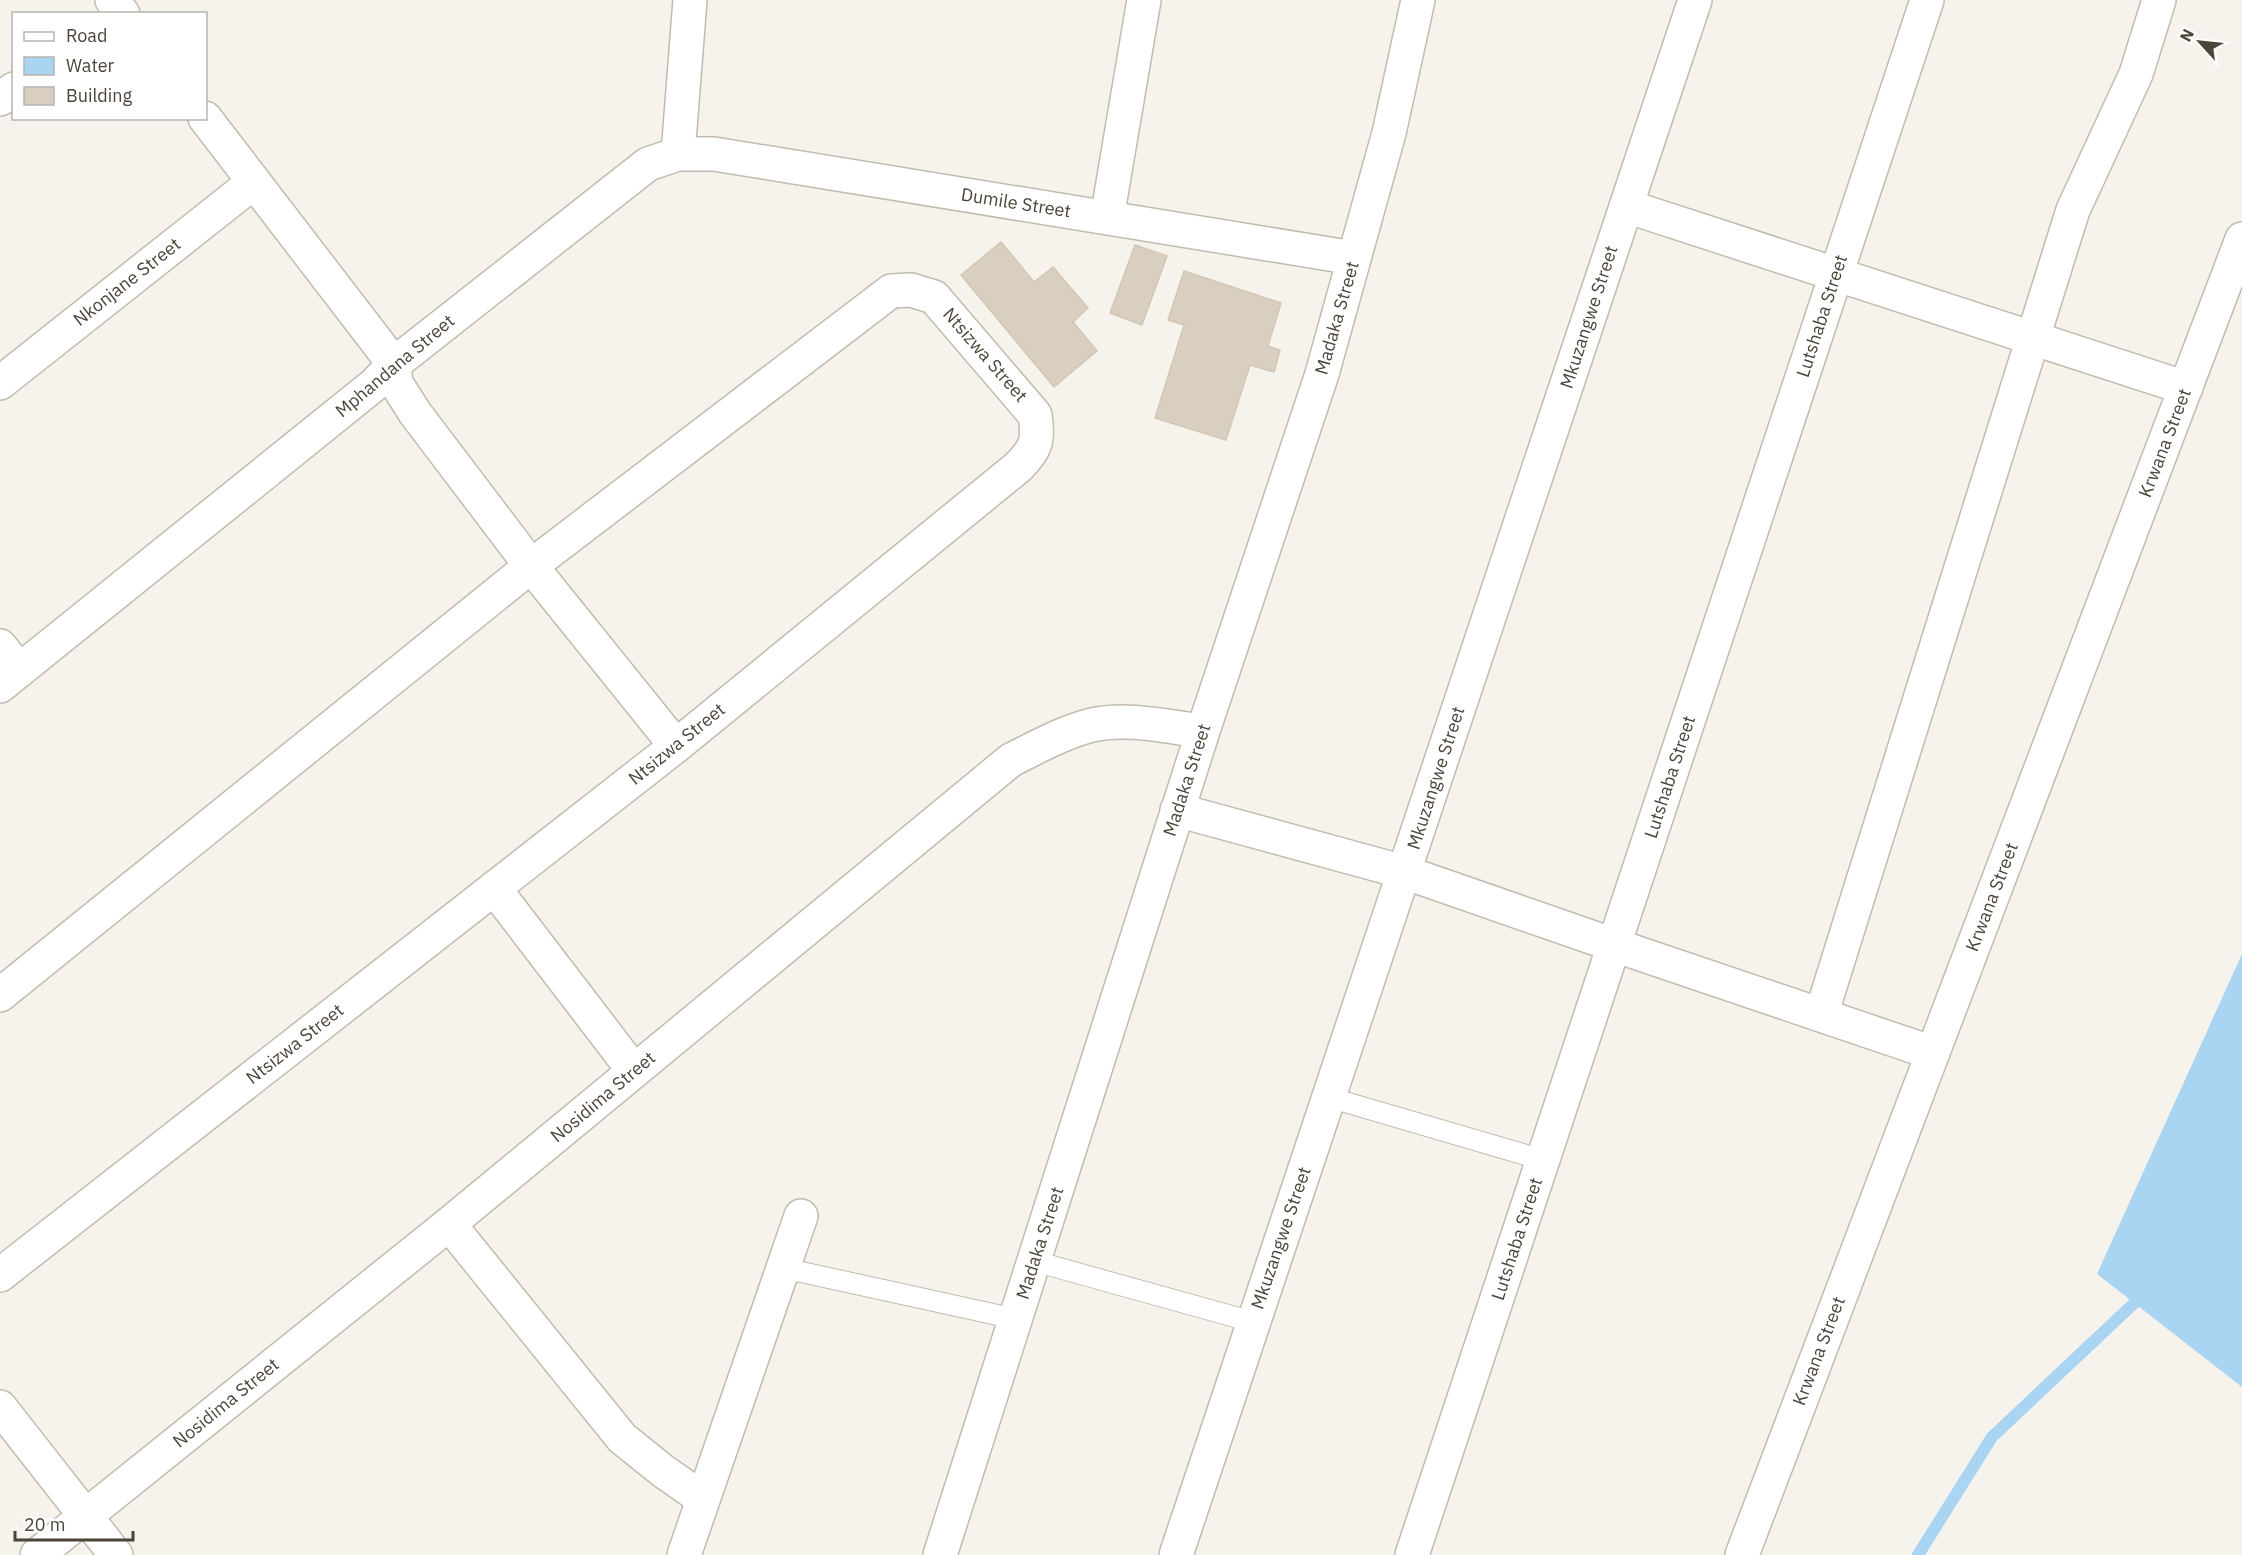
<svg xmlns="http://www.w3.org/2000/svg" width="2242" height="1555" font-family="'IBM Plex Sans',sans-serif">
	<rect width="100%" height="100%" fill="#f6f3ec"/>
	<path fill="#a9d4f2" d="M2242,954v433l-145,-113z"/>
	<g fill="none" stroke-linecap="round" stroke-linejoin="round">
		<path stroke="#a9d4f2" stroke-width="12" d="M1918,1555l74,-118 153,-144"/>
	</g>
	<path fill="#d8cfc1" stroke="#d3c7b4" stroke-width="1.5" d="M1001,242l33,40 19,-15 35,41 -15,14 24,29 -43,36 -93,-112z
		M1135,245l32,11 -25,69 -32,-12z
		M1184,271l97,32 -13,43 12,4 -6,22 -24,-7 -24,75 -71,-22 29,-93 -16,-5z"/>
	<g fill="none" stroke-linecap="round" stroke-linejoin="round">
		<g stroke="#c2bbae" stroke-width="22">
			<path id="service" d="M1328,1097l215,63
				M1034,1261l219,61
				M783,1268l233,51"/>
		</g>
		<g stroke="#c2bbae" stroke-width="36">
			<path id="minor" d="M112,0l11,14
				M0,99l14,-10
				M205,118l189,246 2,19 19,30 116,153 145,180
				M678,154l12,-154
				M1626,206l560,182
				M1107,218l37,-218
				M0,383l254,-201
				M0,646l19,24
				M0,686l375,-302 19,-20 254,-200 30,-10h36l640,104
				M1177,810l227,62 210,73 319,108
				M494,888l140,183
				M0,995l531,-429 360,-275 20,-1 23,7 101,118c4,26 1,34 -17,52l-342,279 -676,529
				M1821,1015l252,-805 63,-136 23,-74
				M449,1224l173,214 41,33 40,28
				M0,1407l116,148
				M37,1555l412,-331 562,-464c26,-13 53,-28 81,-35 35,-8 76,2 111,6
				M684,1555l117,-339
				M940,1555l263,-824 119,-357 67,-241 29,-133
				M1176,1555l519,-1555
				M1412,1555l515,-1555
				M1742,1555l500,-1316"/>
		</g>
		<use href="#service" stroke="#fff" stroke-width="20"/>
		<use href="#minor" stroke="#fff" stroke-width="33"/>
	</g>
	<g text-anchor="middle" stroke-width="6" stroke-linejoin="round" paint-order="stroke">
		<g font-size="18" fill="#4b4439" stroke="#fff">
			<text transform="translate(1016 203) rotate(9)" y="6">Dumile Street</text>
			<text transform="translate(127 282) rotate(-38)" y="6">Nkonjane Street</text>
			<text transform="translate(1822 316) rotate(-72)" y="6">Lutshaba Street</text>
			<text transform="translate(1589 317) rotate(-72)" y="6">Mkuzangwe Street</text>
			<text transform="translate(1337 318) rotate(-74)" y="6">Madaka Street</text>
			<text transform="translate(985 355) rotate(49)" y="6">Ntsizwa Street</text>
			<text transform="translate(395 366) rotate(-40)" y="6">Mphandana Street</text>
			<text transform="translate(2165 443) rotate(-69)" y="6">Krwana Street</text>
			<text transform="translate(677 744) rotate(-39)" y="6">Ntsizwa Street</text>
			<text transform="translate(1670 777) rotate(-72)" y="6">Lutshaba Street</text>
			<text transform="translate(1436 778) rotate(-72)" y="6">Mkuzangwe Street</text>
			<text transform="translate(1187 780) rotate(-72)" y="6">Madaka Street</text>
			<text transform="translate(1992 897) rotate(-69)" y="6">Krwana Street</text>
			<text transform="translate(295 1044) rotate(-38)" y="6">Ntsizwa Street</text>
			<text transform="translate(603 1097) rotate(-40)" y="6">Nosidima Street</text>
			<text transform="translate(1281 1238) rotate(-71)" y="6">Mkuzangwe Street</text>
			<text transform="translate(1517 1239) rotate(-72)" y="6">Lutshaba Street</text>
			<text transform="translate(1040 1243) rotate(-72)" y="6">Madaka Street</text>
			<text transform="translate(1819 1351) rotate(-69)" y="6">Krwana Street</text>
			<text transform="translate(226 1403) rotate(-39)" y="6">Nosidima Street</text>
		</g>
	</g>
	<rect x="12" y="12" width="195" height="108" fill="#ffffff" stroke="#b7b4b0" stroke-width="1.5"/>
	<rect x="24" y="32" width="30" height="9" fill="#ffffff" stroke="#b7b4b0" stroke-width="1.5"/>
	<text x="66" y="42" font-size="18" fill="#4b4439">Road</text>
	<rect x="24" y="57" width="30" height="18" fill="#a9d4f2" stroke="#b7b4b0" stroke-width="1.5"/>
	<text x="66" y="72" font-size="18" fill="#4b4439">Water</text>
	<rect x="24" y="87" width="30" height="18" fill="#d8cfc1" stroke="#b7b4b0" stroke-width="1.5"/>
	<text x="66" y="102" font-size="18" fill="#4b4439">Building</text>
	<g transform="translate(2200 42) rotate(297)" stroke="#ffffff" stroke-width="4.5" paint-order="stroke">
	<path d="M0-4.5L10 22L0 15L-10 22Z" fill="#4b4439"/>
	<text y="-9" font-size="16" font-weight="bold" text-anchor="middle" fill="#4b4439">N</text>
	</g>
	<path d="M15 1531v9h118v-9" fill="none" stroke="#4b4439" stroke-width="3"/>
	<text x="24" y="1531" font-size="18" fill="#4b4439" stroke="#ffffff" stroke-width="4.5" paint-order="stroke">20 m</text>
</svg>
